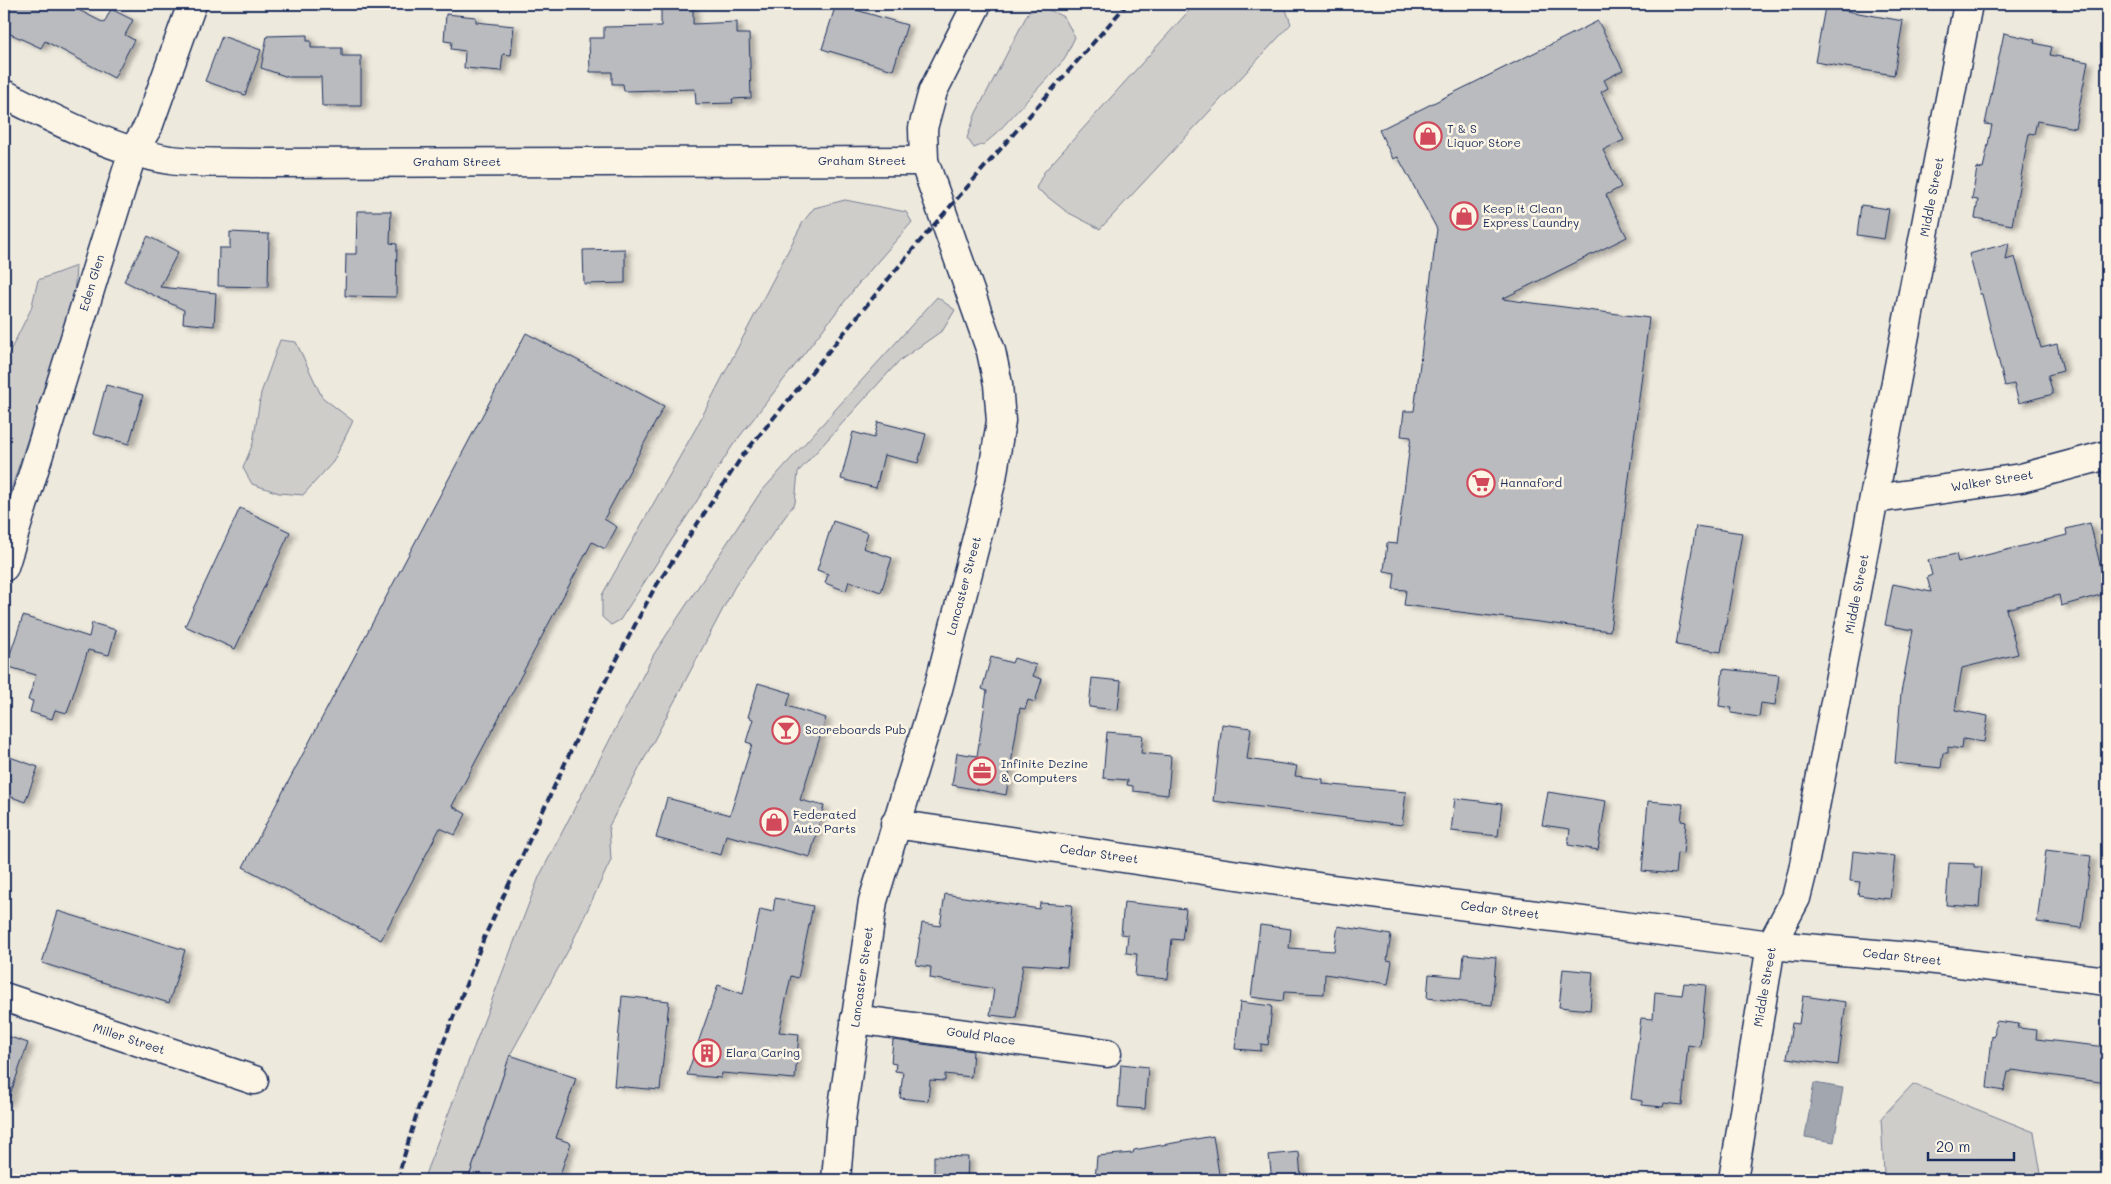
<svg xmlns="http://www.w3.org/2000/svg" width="2111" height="1184" font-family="Mali,sans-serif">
	<defs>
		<filter id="shadow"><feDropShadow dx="5.5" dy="3" stdDeviation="2.5" flood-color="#0004"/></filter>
	</defs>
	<rect width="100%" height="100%" fill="#eee9dd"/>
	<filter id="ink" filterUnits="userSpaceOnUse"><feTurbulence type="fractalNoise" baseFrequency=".02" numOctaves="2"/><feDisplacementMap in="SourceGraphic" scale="10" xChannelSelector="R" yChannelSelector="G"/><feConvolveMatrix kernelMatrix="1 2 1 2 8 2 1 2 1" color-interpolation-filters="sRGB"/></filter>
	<g filter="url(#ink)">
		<path fill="#cfcdca" stroke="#757e94" d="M1195,4h89l7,20 -191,205 -33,-17 -31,-24 8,-16z
			M1041,6l23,11 11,20 -11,23 -68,74 -12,10 -10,4 -7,-10 9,-25 52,-100z
			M845,200l61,12 6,10 -53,61 -126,162 -113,175 -9,5 -9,-8v-22l94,-167 107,-206 11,-14z
			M76,266l-2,32 -70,213v-148l27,-54 7,-29z
			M937,297l18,13 -12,20 -44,31 -101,111 -3,31 -60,83 -126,240 2,34 -42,89 -59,106 -42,125h-45l116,-303 115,-223 106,-161z
			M280,340l16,2 26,55 31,24 -20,41 -30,33 -24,-2 -27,-9 -9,-16 10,-25 8,-50z
			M1913,1084l121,48 8,48h-151l-7,-6 -3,-56z"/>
		<path fill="#a2a7af" stroke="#6c778f" d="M1814,1083l29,5 -9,54 -29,-5z"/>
		<path fill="#babbbe" stroke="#1b2f5e" filter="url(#shadow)" d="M12,4h55l37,19 7,-14 22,11 -8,15 9,5 -20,38 -69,-37 -4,7 -37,-17v-9z
			M661,4h32v20l44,-2v12h12l2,64 -19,1 1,4 -37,1 -1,-15 -71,2 -1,-7h-11v-12h-22l-1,-34h15v-11l57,-1z
			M836,4l71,21 -14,45 -71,-21z
			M1825,7l78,14 -9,54 -79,-13z
			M446,14l30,3v5l38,4 -3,29 -8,-1 -2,17 -37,-3 1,-17 -14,-2 1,-7 -8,-1z
			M1598,21l25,49 -19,10 4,8 -7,4 23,48 -21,10 18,37 -15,8 21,42 -125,62 147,19 -39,313 -206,-26 2,-15 -13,-1 2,-16 -11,-2 3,-28 10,1 14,-107 -10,-1 3,-25h10l23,-182 -39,-72 -5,2 -14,-29z
			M2004,33l31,7 -1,3 18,4 -2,8 38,7 -13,66 -38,-7 -3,13 -5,-1 -17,92 -37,-7 3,-18 -6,-1 5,-31 6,1 9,-44 -7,-1z
			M307,35v6h4v7h31v8h19v50h-39l-1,-29h-33l-27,-9 6,-32z
			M222,36l39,14 -16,45 -40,-14z
			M1861,205l28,4 -5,30 -27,-4z
			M357,211h34l-1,32 7,1 -1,53 -51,-1 1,-42h10z
			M230,232l39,2 -1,53 -50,-1 1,-38h11z
			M148,236l30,16 -18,35 56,6 -2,33 -31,-3 1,-13 -60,-29z
			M2009,243l-3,17 9,-3 26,91 16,-4 6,27 -15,4 5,19 -34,9 -5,-19 -9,2 -23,-92h-2l-11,-40z
			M625,249v34l-41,1 -1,-34z
			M526,333l138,73 -60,113 13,8 -12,22 -13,-7 -140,264 14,8 -11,21 -15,-7 -59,112 -138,-73z
			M106,385l37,10 -14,49 -36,-10z
			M878,422l48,12 -8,29 -34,-8 -8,33 -35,-9 12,-47 21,6z
			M240,508l50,24 -55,117 -50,-23z
			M833,521l35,12 -5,15 29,10 -11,34 -32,-11 -3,10 -21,-8 3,-9 -11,-4z
			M2090,523l17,70 -46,13 -2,-11 -53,14 12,45 -56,14 -7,42 33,6 -4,26 -21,-3 -1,10 -14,-2v6h-5l-2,15 -46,-5 6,-70 12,-63 -28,-5 8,-41 38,8 -4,-15 5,-2 -4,-15 28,-6 2,8 109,-27 -1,-6z
			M1696,526l46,7 -21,119 -45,-7z
			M23,616l66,21 3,-14 24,7 -7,25 -21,-5 -21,63 -12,-3 -3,9 -22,-7 3,-11 -5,-1 8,-25 -30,-9z
			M991,657l21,6 2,-5 22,7 -3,11 9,3 -7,23 -7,-2 -3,9 -5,-1 -14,87 -54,-10 5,-32 20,3 10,-65 -5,-2z
			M1723,669l56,6 -4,30 -14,-2 -2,14 -28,-4 1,-5 -13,-2z
			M1092,678l29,3 -3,29 -29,-3z
			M758,683l33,10 -4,13 39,12 -26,82 24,6 -14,51 -84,-22 -5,20 -65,-17 11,-40 63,17 22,-71 -6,-2 7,-23 -5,-2z
			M1222,724l29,4 -4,31 50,7 -2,10 28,3v5l83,8 -4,33 -189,-24z
			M1107,732l36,3 -2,18 30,3 -3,39 -35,-4v-5l-6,-1 1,-5 -25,-2z
			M4,755l34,12 -13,35 -21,-8z
			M1548,792l58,9 -8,49 -30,-5 2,-16 -28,-4z
			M1455,798l47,6 -4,32 -47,-5z
			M1648,801l35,3 -2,17 5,1 -3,32 -6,-1 -2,21 -33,-3z
			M2046,850l45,6 -9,72 -45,-6z
			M1853,851l42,5 -5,43 -32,-4 2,-13 -10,-1z
			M1949,863l25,1v3h8l-3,40 -33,-2z
			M945,894l94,15 1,-6 32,2 -5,62 -44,-3 -7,54 -26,-3 4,-26 -64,-11 1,-11 -15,-2 6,-42 18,3z
			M775,898l38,8 -15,72 -7,-2 -12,56 20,2 -4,45 -73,-6 -1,5 -34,-3 31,-90 25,9 17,-85 13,3z
			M1124,902l62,7 -4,31 -10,-1 -4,40 -33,-3 2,-22 -11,-1 2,-18 -7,-1z
			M58,911l127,39 -16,53 -127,-40z
			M1260,925l31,4 -2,19 45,3 4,-25 53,9 -4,25 5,1 -4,23 -63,-10 -1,20 -40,-2 -1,9 -32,-4z
			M1464,954l32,3 -4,48 -65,-7 2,-24 33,3z
			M1563,969l30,3 -3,38 -31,-3z
			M1684,983l22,2 -6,62 -12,-2 -6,60 -18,-2 -1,4 -21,-2v-4l-11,-2 10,-81 12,1 2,-27 27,3z
			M622,996l47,5 -9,89 -46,-4z
			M1803,996l43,6 -8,63 -51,-7 5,-35 7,1z
			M1240,1002l32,4 -4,39 -7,-1v7l-26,-2z
			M1996,1021l23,3 -1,4 19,2 -1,9 71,8v36l-95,-13 -1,2h-3l-4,19 -17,-3 5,-52 2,1z
			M4,1035l24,8 -21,61 -3,-1z
			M893,1040l80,11 -2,26 -26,-3v7l-15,-1 -2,21 -28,-3 3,-26 -8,-1 1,-7 -5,-1z
			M510,1055l66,23 -20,60 15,5 -13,37h-90z
			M1121,1064l27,3 -3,42 -27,-2z
			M1213,1136l7,44h-125l2,-24 36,-3 1,-3z
			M1299,1152l2,28h-29l-3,-25z
			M934,1156l34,1 -1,23h-33z"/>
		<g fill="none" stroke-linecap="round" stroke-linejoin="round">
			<g stroke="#1b2f5e" stroke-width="31">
				<path id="street" d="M4,94c49,25 110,57 166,66 30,4 64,2 95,3l659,-2
					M1875,499l146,-21 86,-23
					M4,567l129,-416 15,-24 44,-123
					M4,997l250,83
					M855,1019l252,34
					M1733,1180l38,-235 25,-47 7,-28 165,-866"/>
			</g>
			<g stroke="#1b2f5e" stroke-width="31">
				<path id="secondary" d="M895,824l430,64 446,57 140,12 196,24
					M836,1180l5,-60 32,-219 65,-212 54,-210 9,-58 -3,-37 -7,-33 -67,-190 -1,-33 10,-37 44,-87"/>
			</g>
			<use href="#street" stroke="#fcf5e5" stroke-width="28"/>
			<use href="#secondary" stroke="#fcf5e5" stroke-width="28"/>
			<path stroke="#1b2f5e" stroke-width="4" stroke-dasharray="8 4" stroke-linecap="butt" d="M397,1180l22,-74 65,-168 103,-222 67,-127 89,-134 171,-207 213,-244"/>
		</g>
	</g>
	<defs>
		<g id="shop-ring" transform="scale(1.4375)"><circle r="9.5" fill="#fcf5e5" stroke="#d1495b" stroke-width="1.5"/><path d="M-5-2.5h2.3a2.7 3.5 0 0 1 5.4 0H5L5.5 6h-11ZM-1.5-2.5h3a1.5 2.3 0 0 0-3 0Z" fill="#d1495b"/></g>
		<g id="supermarket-ring" transform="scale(1.4375)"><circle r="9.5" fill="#fcf5e5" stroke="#d1495b" stroke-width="1.5"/><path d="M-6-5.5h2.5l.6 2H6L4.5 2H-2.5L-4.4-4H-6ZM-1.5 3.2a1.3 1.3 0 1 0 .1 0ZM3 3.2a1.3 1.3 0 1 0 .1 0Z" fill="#d1495b"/></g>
		<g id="bar-ring" transform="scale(1.4375)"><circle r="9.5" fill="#fcf5e5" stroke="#d1495b" stroke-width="1.5"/><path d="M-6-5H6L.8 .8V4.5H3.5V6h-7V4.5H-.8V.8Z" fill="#d1495b"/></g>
		<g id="office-ring" transform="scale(1.4375)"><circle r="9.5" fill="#fcf5e5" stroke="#d1495b" stroke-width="1.5"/><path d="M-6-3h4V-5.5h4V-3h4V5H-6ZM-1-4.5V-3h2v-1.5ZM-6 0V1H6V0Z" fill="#d1495b"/></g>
		<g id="building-ring" transform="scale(1.4375)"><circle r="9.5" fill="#fcf5e5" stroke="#d1495b" stroke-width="1.5"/><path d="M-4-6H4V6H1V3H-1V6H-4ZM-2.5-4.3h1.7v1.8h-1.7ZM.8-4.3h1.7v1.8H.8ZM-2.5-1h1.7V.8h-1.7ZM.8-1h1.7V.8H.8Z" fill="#d1495b"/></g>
	</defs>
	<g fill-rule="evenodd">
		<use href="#shop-ring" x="1428" y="136"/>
		<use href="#shop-ring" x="1464" y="216"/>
		<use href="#supermarket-ring" x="1481" y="483"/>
		<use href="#bar-ring" x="786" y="730"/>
		<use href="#office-ring" x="982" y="771"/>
		<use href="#shop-ring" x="774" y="822"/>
		<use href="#building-ring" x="707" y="1053"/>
	</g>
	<g text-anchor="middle" stroke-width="5" stroke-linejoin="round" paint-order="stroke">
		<g font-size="12" fill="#1b2f5e" stroke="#fcf5e5" text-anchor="start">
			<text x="1447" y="133">T &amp; S<tspan x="1447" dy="14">Liquor Store</tspan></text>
			<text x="1483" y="213">Keep it Clean<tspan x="1483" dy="14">Express Laundry</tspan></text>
			<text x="1500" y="487">Hannaford</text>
			<text x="805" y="734">Scoreboards Pub</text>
			<text x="1001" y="768">Infinite Dezine<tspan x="1001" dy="14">&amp; Computers</tspan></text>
			<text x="793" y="819">Federated<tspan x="793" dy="14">Auto Parts</tspan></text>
			<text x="726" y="1057">Elara Caring</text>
		</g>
		<g font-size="12" fill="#1b2f5e" stroke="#fcf5e5">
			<text x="862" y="165">Graham Street</text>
			<text x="457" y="166">Graham Street</text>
			<text transform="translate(1932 197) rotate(-79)" y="4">Middle Street</text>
			<text transform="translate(92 283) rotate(-73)" y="4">Eden Glen</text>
			<text transform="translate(1992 481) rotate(-9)" y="4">Walker Street</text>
			<text transform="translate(964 586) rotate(-75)" y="4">Lancaster Street</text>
			<text transform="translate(1857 594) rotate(-79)" y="4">Middle Street</text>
			<text transform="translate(1099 854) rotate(8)" y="4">Cedar Street</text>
			<text transform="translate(1500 910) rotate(7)" y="4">Cedar Street</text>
			<text transform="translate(1902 957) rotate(6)" y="4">Cedar Street</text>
			<text transform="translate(862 977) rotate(-82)" y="4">Lancaster Street</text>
			<text transform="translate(1765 987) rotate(-80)" y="4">Middle Street</text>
			<text transform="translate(981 1036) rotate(8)" y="4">Gould Place</text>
			<text transform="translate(129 1039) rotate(18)" y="4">Miller Street</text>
		</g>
	</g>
	<rect width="2111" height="1184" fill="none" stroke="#fcf5e5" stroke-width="20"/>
	<rect x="10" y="10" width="2091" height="1164" fill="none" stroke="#1b2f5e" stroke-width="2" filter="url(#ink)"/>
	<path d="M1928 1152v8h86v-8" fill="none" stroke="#1b2f5e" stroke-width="2.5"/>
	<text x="1936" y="1152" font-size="15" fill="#1b2f5e" stroke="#fcf5e5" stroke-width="4" paint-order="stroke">20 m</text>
</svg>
